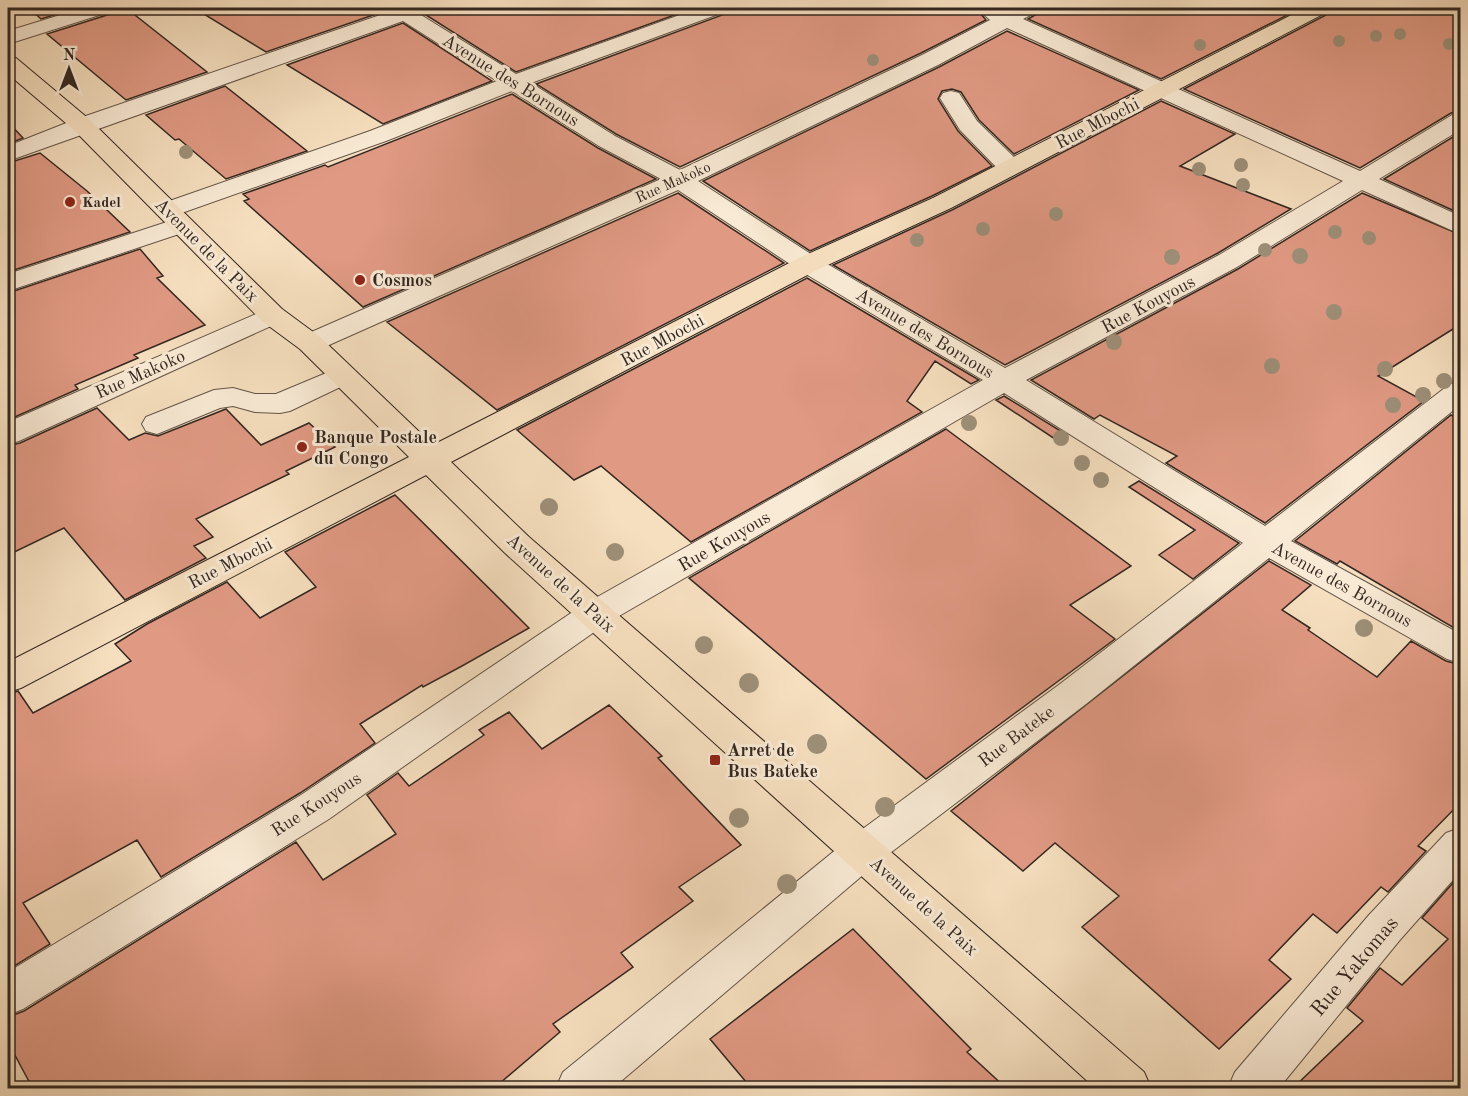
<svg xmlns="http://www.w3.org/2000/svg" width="1468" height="1096" font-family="'Old Standard TT',serif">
	<rect width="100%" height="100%" fill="#f6dfbf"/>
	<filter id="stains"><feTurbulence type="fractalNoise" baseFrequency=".00333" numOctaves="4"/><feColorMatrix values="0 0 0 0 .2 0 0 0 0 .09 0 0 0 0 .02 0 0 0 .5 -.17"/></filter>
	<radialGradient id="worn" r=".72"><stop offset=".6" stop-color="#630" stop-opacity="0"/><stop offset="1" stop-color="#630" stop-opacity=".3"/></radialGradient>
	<path fill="#e09983" stroke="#332721" stroke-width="1.5" d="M29,8h48l-36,11z
		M114,8h12l81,64 -81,28 -79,-66 63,-20z
		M194,8h138l10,6 18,-6h24l1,3 -119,41z
		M440,8h254l-178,64 -90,-57z
		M729,8h257l-6,5 6,7 -65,33 -241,114 -64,-33 -80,-50 189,-70z
		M1041,8h260l-140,71 -133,-60 9,-5z
		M1332,8h129v103l-10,2 -91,55 -176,-79 144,-75z
		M403,23l89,58 -109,43 -96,-59z
		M1007,31l132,59 -125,64 -35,-34 -18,-28 -9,-3 -10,2 -4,8 20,32 34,35 -60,30 -122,55 -107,-70 236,-114z
		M225,86l82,65 -81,28 -47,-40 -4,1 -29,-25z
		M512,94l86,54 58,31 -293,128 -119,-106 5,-2 -6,-5 82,-29 3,2z
		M1161,101l74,33 -55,32 111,43 -73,44 -213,112 -172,-100 119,-55z
		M8,122l15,16 -15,6z
		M1461,132v82l-77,-35z
		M40,153l47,38 43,41 -122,40v-109z
		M678,193l106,70 -287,147 -110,-88z
		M1362,193l99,42v89l-83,52 46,25 -159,122 -99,-60 11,-7 -77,-41 -6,4 -63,-39 207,-111z
		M140,249l23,27 -6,2 48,47 -71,30 4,3 -63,27 3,4 -70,31v-127z
		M807,278l172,102 -8,4 -36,-23 -28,40 15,11 -231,130 -90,-76 -27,14 -57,-50z
		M1004,396l63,39 -9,6 -62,-41z
		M97,408l32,32 16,-7 13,3 68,-27 35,36 48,-22 26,24 -49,24 3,3 -93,45 17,18 -19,9 12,12 -81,42 -61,-72 -56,27v-109l12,-3z
		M1451,415l10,5v212l-121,-71 -3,3 -42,-23z
		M946,429l185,137 -61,39 45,34 -189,140 -237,-201z
		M1139,481l100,62 -46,36 -34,-24 36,-25 -66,-43z
		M395,495l134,133 -67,38 -39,21 -1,-2 -62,39 15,19 -75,50 -139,84 -24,-37 -114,63 27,41 -42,26v-276l10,-3 15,22 98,-52 -16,-17 32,-20 80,-42 33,36 56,-31 -31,-35z
		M1269,561l42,24 -29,25 28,18 -2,2 69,47 34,-36 35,20 15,4v137l-43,44 8,5 -38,41 -7,-5 -44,46 -24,-19 -44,46 22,19 -72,70 -137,-122 37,-31 -64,-53 -32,28 -72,-60z
		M609,705l53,51 -4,2 83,87 -62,42 14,14 -72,52 12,14 -80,57 7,8 -67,57h-460l-25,-47v-25l16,-6 272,-169 27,38 73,-46 -29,-39 31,-22 11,13 75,-51 -5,-5 30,-18 33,37z
		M1459,876l2,213h-169l71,-68 -16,-13 33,-40 22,17 46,-46 -26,-21z
		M853,929l118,120 -4,3 40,37h-255l-42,-50z"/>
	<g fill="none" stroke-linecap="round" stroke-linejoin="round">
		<g stroke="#645548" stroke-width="2">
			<path id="minor" d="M83,8h29l-3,4 -101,32v-13z
				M386,8h45l-3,4 -7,3 95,59 183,-66h28l-3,4 -193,71 84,53 65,34 242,-115 68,-35 -8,-7 7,-5 17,4 8,-4h25l-3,4 -13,7 337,152 92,-56 8,-2v17l-81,49 81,37v17l-9,-3 -89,-40 -125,77 -211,113 239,146 185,-142 10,-2v23l-169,136 169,93v29l-13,-4 -178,-101 -183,146 -209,159 -264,225h-57l7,-16 286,-233 211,-155 183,-141 -239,-150 -397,230 -278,196 -306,190 -15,6v-43l293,-177 282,-190 400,-225 -184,-110 -121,-80 -358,159 -10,3 -10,-3 -4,-6 4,-6 361,-158 -62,-33 -87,-55 -126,50 -210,74 -9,3 -9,-3 -4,-5 4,-5 212,-74 127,-50 -94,-60 -395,140v-15l66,-26 315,-108zM1007,28l336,153 -124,74 -214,113 -188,-110 -119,-77 240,-116z
				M951,91l8,2 18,28 42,41 3,5 -3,5 -9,2 -9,-2 -41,-42 -20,-32 3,-5z
				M182,217l9,3 4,5 -4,5 -183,61v-17z
				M272,307l10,2 4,6 -4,6 -263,120 -11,3v-22z
				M343,366l10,3 5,6 -5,6 -63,30 -10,2 -25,-1 -22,-6 -13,2 -63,26 -11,-3 -4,-7 4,-7 68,-27 19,-2 22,6h21z
				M1460,828v44l-61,69 -120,147h-51l7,-16 134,-157 77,-82z"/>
		</g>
		<g stroke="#332721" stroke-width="2">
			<path id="major" d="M1305,8h25l-3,4 -376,196 -134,62 -366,192 78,75 615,535 7,16h-56l-590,-535 -79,-78 -405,213 -13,4v-30l401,-205 -109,-108 -38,-28 -188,-191 -66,-56v-17l8,1 74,62 192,189 38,28 113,108 366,-187 134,-60z"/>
		</g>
		<use href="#minor" fill="#f9ead5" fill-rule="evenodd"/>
		<use href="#major" fill="#f6dfbf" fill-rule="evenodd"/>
	</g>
	<g fill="#9d8f78">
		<circle cx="1400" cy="34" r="6"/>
		<circle cx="1376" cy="36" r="6"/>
		<circle cx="1339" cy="41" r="6"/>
		<circle cx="1449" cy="44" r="6"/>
		<circle cx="1200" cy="45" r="6"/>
		<circle cx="873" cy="60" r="6"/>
		<circle cx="186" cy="152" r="7"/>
		<circle cx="1241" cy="165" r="7"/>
		<circle cx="1199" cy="169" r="7"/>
		<circle cx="1243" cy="185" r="7"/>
		<circle cx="1056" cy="214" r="7"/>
		<circle cx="983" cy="229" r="7"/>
		<circle cx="1335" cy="232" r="7"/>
		<circle cx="1369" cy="238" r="7"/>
		<circle cx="917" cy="240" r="7"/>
		<circle cx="1265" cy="250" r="7"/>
		<circle cx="1300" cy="256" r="8"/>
		<circle cx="1172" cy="257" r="8"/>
		<circle cx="1334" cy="312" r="8"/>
		<circle cx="1114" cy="342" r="8"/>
		<circle cx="1272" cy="366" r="8"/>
		<circle cx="1385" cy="369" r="8"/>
		<circle cx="1444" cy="381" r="8"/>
		<circle cx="1423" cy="395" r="8"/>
		<circle cx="1393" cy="405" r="8"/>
		<circle cx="969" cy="423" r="8"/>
		<circle cx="1061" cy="438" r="8"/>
		<circle cx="1082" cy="463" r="8"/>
		<circle cx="1101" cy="480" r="8"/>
		<circle cx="549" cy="507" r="9"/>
		<circle cx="615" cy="552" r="9"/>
		<circle cx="1364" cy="628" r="9"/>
		<circle cx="704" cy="645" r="9"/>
		<circle cx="749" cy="683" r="10"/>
		<circle cx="817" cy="744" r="10"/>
		<circle cx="885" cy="807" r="10"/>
		<circle cx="739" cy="818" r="10"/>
		<circle cx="787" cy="884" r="10"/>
	</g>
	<g fill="#8f2418" stroke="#f9ead5" stroke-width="2">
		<circle cx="70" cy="202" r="6"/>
		<circle cx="360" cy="280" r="6"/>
		<circle cx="302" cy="447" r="6"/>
		<rect x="709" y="754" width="12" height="12" rx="3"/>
	</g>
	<g text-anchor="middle" stroke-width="6" stroke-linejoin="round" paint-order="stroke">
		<g font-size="15" fill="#332721" stroke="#f9ead5">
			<text transform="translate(673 182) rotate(-24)" y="5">Rue Makoko</text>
		</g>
		<g font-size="15" font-weight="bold" fill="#332721" stroke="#f9ead5" text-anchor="start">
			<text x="82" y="207">Kadel</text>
		</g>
		<g font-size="18" fill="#332721" stroke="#f9ead5">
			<text transform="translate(511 80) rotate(32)" y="6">Avenue des Bornous</text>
			<text transform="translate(1097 123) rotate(-27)" y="6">Rue Mbochi</text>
			<text transform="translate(207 250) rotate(45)" y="6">Avenue de la Paix</text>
			<text transform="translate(1148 304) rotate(-28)" y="6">Rue Kouyous</text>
			<text transform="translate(925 333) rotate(31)" y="6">Avenue des Bornous</text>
			<text transform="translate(662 340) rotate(-28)" y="6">Rue Mbochi</text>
			<text transform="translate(140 374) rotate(-24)" y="6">Rue Makoko</text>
			<text transform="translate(724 541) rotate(-30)" y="6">Rue Kouyous</text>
			<text transform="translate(230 563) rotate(-27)" y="6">Rue Mbochi</text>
			<text transform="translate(561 583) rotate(42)" y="6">Avenue de la Paix</text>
			<text transform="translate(1342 584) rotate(29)" y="6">Avenue des Bornous</text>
			<text transform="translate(1016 736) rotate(-37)" y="6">Rue Bateke</text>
			<text transform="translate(316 804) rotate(-33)" y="6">Rue Kouyous</text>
			<text transform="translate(924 906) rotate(42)" y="6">Avenue de la Paix</text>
		</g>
		<g font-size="18" font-weight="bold" fill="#332721" stroke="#f9ead5" text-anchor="start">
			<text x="372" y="286">Cosmos</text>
			<text x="314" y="443">Banque Postale<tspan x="314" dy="21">du Congo</tspan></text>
			<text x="727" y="756">Arret de<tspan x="727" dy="21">Bus Bateke</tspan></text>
		</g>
		<g font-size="21" fill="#332721" stroke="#f9ead5">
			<text transform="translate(1354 966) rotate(-50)" y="7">Rue Yakomas</text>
		</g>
	</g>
	<rect width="1468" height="1096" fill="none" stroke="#f6dfbf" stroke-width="30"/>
	<rect x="9" y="9" width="1450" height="1078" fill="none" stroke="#332721" stroke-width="3"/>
	<rect x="15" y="15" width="1438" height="1066" fill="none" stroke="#332721" stroke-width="1.5"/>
	<g transform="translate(69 69)" stroke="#f9ead5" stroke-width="4.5" paint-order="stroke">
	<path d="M0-4.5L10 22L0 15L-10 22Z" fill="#332721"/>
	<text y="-9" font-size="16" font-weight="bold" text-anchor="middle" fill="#332721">N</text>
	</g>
	<rect width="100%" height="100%" filter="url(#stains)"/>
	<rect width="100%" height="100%" fill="url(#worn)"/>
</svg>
